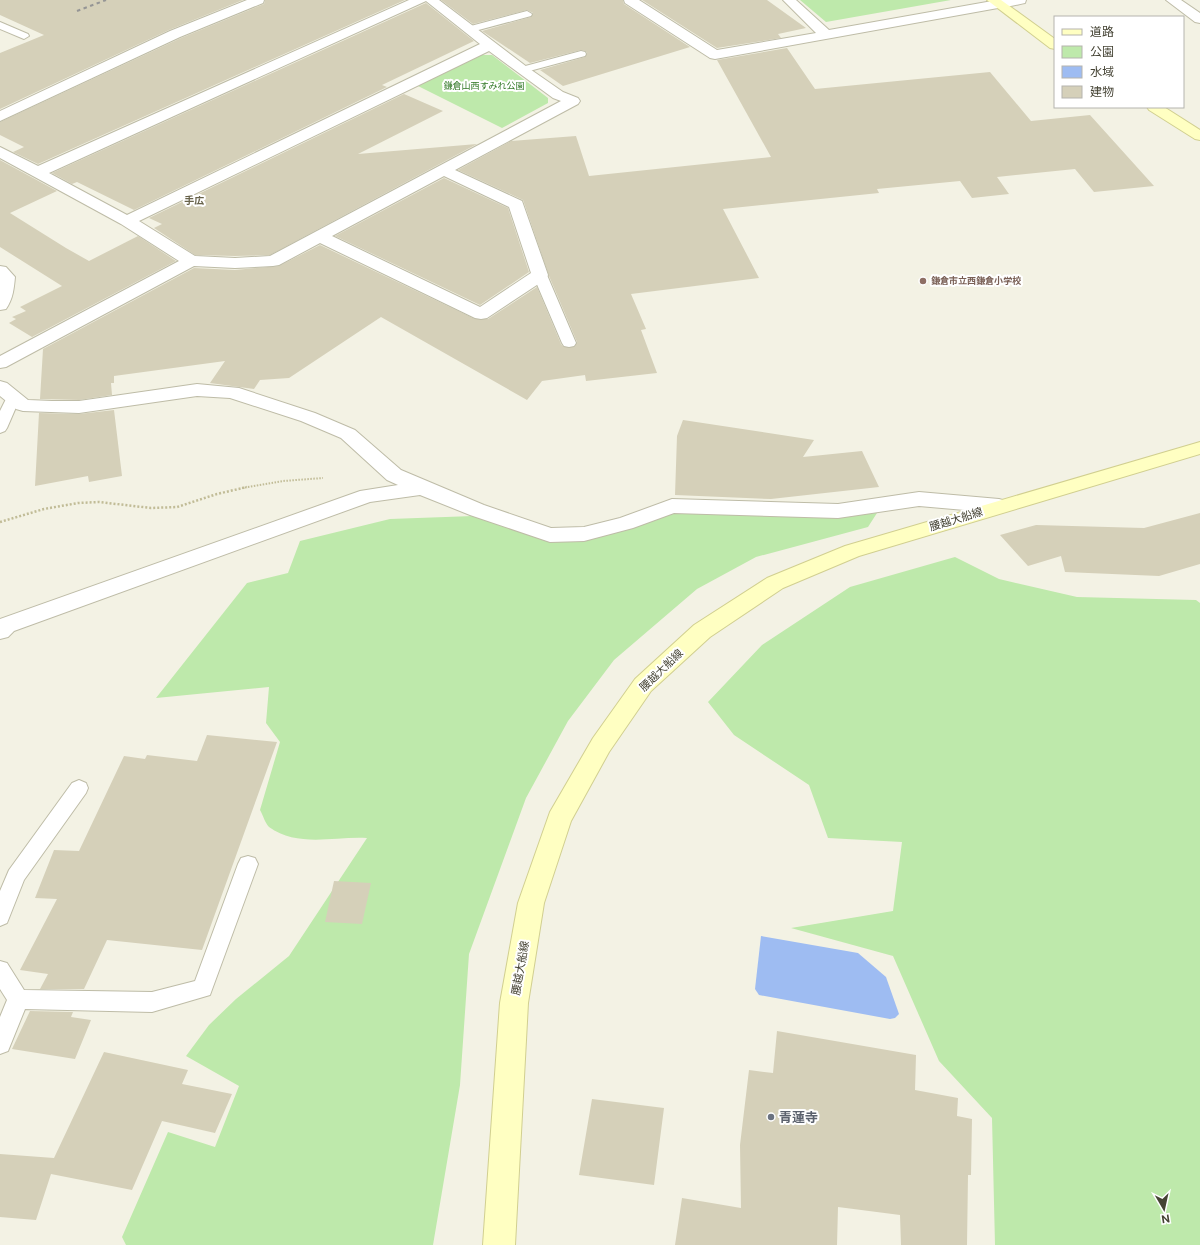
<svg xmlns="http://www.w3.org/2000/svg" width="1200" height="1245" font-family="'Public Sans','Noto Sans JP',sans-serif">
	<rect width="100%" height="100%" fill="#f3f2e4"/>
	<path fill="#bee9ab" d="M800,0h151l-125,22z
		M480,55h12l56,43v5l-46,25 -84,-42z
		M675,513l164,3 38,-3 -9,14 -112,30 -59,32 -83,71 -46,61 -42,77 -57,156 -9,131 -27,160h-307l-4,-8 46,-105 47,15 24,-61 -53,-30 23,-31 27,-26 53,-43 78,-118c-32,-2 -69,10 -98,-11 -4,-4 -6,-12 -9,-17l20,-68 -14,-19 3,-36 -113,11 91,-115 41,-10 12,-32 90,-22 83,-3 84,23 41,-1 30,-12z
		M955,557l44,22 78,18 119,3 4,3v642h-205l-3,-127 -53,-57 -46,-105 -102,-28 102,-17 9,-69 -74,-4 -19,-53 -75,-50 -26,-33 54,-57 88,-58z"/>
	<path fill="#9ebcf2" d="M761,936l97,17 28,24 13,37 -4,4 -5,1 -131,-24 -4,-6z"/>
	<path fill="#d5d0b9" d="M0,0h243l-74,30 -169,79v-56l44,-18 -44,-20z
		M265,0h140l-367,164 -25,-12 11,-5 -24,-12v-13l181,-84 83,-34z
		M441,0h182l1,4 66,43 -127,39 -23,-16 45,-13 2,-4 -2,-2 -4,-1 -51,13 -48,-32 49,-14 2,-4 -6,-3 -54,14z
		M642,0h125l39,28 -28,6 3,4 -64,10z
		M426,3l48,38 -92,44 5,2 -253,123 -57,-28 -5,2 -20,-11z
		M787,48l28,41 175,-17 41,49 59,-6 64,71 -60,6 -19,-23 -78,8 12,17 -37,4 -12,-17 -83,8 2,4 -156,16 36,69 -128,16 15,35 -5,1 16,43 -71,8 -1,-6 -43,6 -15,19 -146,-83 -92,61 -29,2 -6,9 -44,-6 15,-22 -111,15v7h-3l1,12 -33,5 -39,-1 3,-50 151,-81 41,2 44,-4 41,-21 155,74h13l49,-32 24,57 3,3h10l3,-5 -28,-66 -26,-76 -65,-30 53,-29 65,-5 13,40 182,-19 -54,-97z
		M404,94l39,17 -85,43 119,-10 -207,111 -35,1 -40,-1 -41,-27 8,-4 -13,-6z
		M0,160l57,31 -47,22 56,35 23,13 49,-25 38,25 -144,76 -23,-14 7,-4 -4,-2 14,-6 -6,-4 42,-21 -62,-39z
		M444,178l64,30 21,64 -49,33 -145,-69z
		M114,410l8,66 -33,6 -1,-6 -53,10 4,-73 40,1z
		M683,420l131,20 -11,17 59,-6 17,36 -108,12 -96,-4 2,-59z
		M1200,513v51l-41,12 -94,-4 -4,-16 -33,10 -28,-31 36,-10 108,3z
		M207,735l70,7 -75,208 -95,-10 -23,49h-44l8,-15 -28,-4 37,-71 -22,-1 19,-48 25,1 45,-95 21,3 2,-4 50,6z
		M334,881l37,2 -9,41 -37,-2z
		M30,1011l43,1 -2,5 20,3 -16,39 -63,-10z
		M777,1031l139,24 -1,35 43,8 -1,18 15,3 -1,56h-3l-1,70h-66l-1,-30 -62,-8 -1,38h-162l7,-47 59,10 -1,-63 9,-75 24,3z
		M104,1052l84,18 -6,14 50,10 -17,39 -53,-12 -30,69 -81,-16 -15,46 -36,-3v-63l54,4z
		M592,1099l72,9 -10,77 -75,-10z"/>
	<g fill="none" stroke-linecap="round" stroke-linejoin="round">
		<g stroke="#bebca7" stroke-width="2">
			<path id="service" d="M527,11l5,3 -1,2 -60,16 -5,-3 1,-2z
				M0,22l28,12 1,2 -5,3 -24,-10z
				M581,51l4,1 1,2 -1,2 -63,17 -5,-3 1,-2z
				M540,271l5,1 2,3 29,68 -2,3 -5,1 -5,-1 -2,-3 -29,-68 2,-3z
				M13,394l5,1 2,3 -13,30 -2,3 -5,2v-22l8,-16z
				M79,780l7,3 2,5 -2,5 -62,87 -17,43 -7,3v-35l9,-21 63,-87z
				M248,856l7,2 3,6 -48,131 -58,17 -127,-3 -17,42 -8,3v-37l7,-17 -7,-11v-28l7,2 17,27 128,2 43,-11 43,-117 3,-6z"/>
		</g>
		<g stroke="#bebca7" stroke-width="2">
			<path id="minor" d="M247,0h17l-1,3 -83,34 -180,84v-10l170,-80z
				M409,0h30l88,67 36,25 15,6 2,3 -2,3 -123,66 67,31 26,74 -2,4 -59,39 -6,1 -6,-1 -155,-75 -41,22 -6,1 -38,2 -41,-2 -188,101 -6,1v-12l179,-95 -58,-37 -121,-66v-11l38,19zM426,1l54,43 -353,171 -78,-42zM489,51l64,47 8,3 -291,155 -35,2 -40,-2 -56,-35zM444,176l65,31 22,66 -51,34 -148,-71z
				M624,0h15l78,50 99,-17 -33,-33h13l33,30 169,-30 5,1 1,3 -1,3 -5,1 -283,51 -5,-1 -85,-55z
				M1166,0h15l19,13v10l-5,-1z
				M0,266l6,1 9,10c-1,11 -2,22 -9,32l-6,1z
				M0,381l7,2 21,17 24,1h27l118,-17 42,4 76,25 40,17 46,40 83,35 67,23 33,-1 36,-9 52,-19 166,5 81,-12 80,7 7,2 3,5 -3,5 -7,2 -80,-7 -81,12 -164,-5 -41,15 -49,13 -34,1 -80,-27 -50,-20 -50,7 -356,129 -6,6 -8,2v-20l360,-128 38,-6 -11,-5 -46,-42 -40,-17 -71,-23 -33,-2 -118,17 -56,-2 -7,-2 -16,-13z"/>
		</g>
		<g stroke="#bebca7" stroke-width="2">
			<path id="tertiary" d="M998,0h28l-1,3c-10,2 -22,6 -32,4l-1,-3 1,-3z"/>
		</g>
		<g stroke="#d1cf90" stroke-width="2">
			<path id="secondary" d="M987,0h14l54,39v10l-5,-1z
				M1147,107h17l36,23v10l-5,-1 -46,-29z
				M1200,442v12l-341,102 -76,32 -73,49 -59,54 -42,61 -38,69 -27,82 -16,100 -13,242h-32l17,-242 18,-100 32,-91 43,-74 42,-59 59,-54 73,-47 78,-32z"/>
		</g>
		<path stroke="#c1bc97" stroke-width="2" stroke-dasharray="1.5 1.5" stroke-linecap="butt" d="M242,488l41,-7 40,-3"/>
		<path stroke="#c1bc97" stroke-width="2.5" stroke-dasharray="2 2" stroke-linecap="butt" d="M0,522l44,-13 34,-6 21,-1 52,6 26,-1 40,-13 30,-7"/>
		<use href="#service" fill="#fff" fill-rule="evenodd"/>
		<use href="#minor" fill="#fff" fill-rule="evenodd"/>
		<use href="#tertiary" fill="#fff" fill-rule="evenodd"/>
		<use href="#secondary" fill="#ffffc2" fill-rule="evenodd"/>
		<path stroke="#959595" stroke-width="2" stroke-dasharray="3.5 3.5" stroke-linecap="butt" d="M77,11l29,-11"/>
	</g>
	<circle fill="#8d6e63" stroke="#fff" stroke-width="1.5" cx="923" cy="281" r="4"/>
	<circle fill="#6b7280" stroke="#fff" stroke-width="1.5" cx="771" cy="1117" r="4"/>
	<g text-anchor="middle" stroke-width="4" stroke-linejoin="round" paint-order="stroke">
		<g font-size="9" fill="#317826" stroke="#fff">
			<text x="484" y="89">鎌倉山西すみれ公園</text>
		</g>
		<g font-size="9" font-weight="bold" fill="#785e54" stroke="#fff" text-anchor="start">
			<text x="931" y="284">鎌倉市立西鎌倉小学校</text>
		</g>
		<g font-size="10" font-weight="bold" fill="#68634b" stroke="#fff">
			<text x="194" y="204">手広</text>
		</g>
		<g font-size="11" fill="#454334" stroke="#fff">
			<text transform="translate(956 519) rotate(-17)" y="4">腰越大船線</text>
			<text transform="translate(661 670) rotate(-44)" y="4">腰越大船線</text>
			<text transform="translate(520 968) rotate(-80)" y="4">腰越大船線</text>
		</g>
		<g font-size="13" font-weight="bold" fill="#5b616d" stroke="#fff" text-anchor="start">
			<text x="779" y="1122">青蓮寺</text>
		</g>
	</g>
	<rect x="1054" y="16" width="130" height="92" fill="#ffffff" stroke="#b5b4ae"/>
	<rect x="1062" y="29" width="20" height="6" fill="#ffffc2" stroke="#b5b4ae"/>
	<text x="1090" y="36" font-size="12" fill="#454334">道路</text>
	<rect x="1062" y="46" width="20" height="12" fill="#bee9ab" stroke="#b5b4ae"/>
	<text x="1090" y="56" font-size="12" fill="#454334">公園</text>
	<rect x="1062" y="66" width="20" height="12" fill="#9ebcf2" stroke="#b5b4ae"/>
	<text x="1090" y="76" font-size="12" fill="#454334">水域</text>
	<rect x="1062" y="86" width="20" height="12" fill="#d5d0b9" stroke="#b5b4ae"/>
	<text x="1090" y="96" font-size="12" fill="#454334">建物</text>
	<g transform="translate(1164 1209) rotate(171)" stroke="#ffffff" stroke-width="3" paint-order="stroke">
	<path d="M0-3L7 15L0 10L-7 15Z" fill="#454334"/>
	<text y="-6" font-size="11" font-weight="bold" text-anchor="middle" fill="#454334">N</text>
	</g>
</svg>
